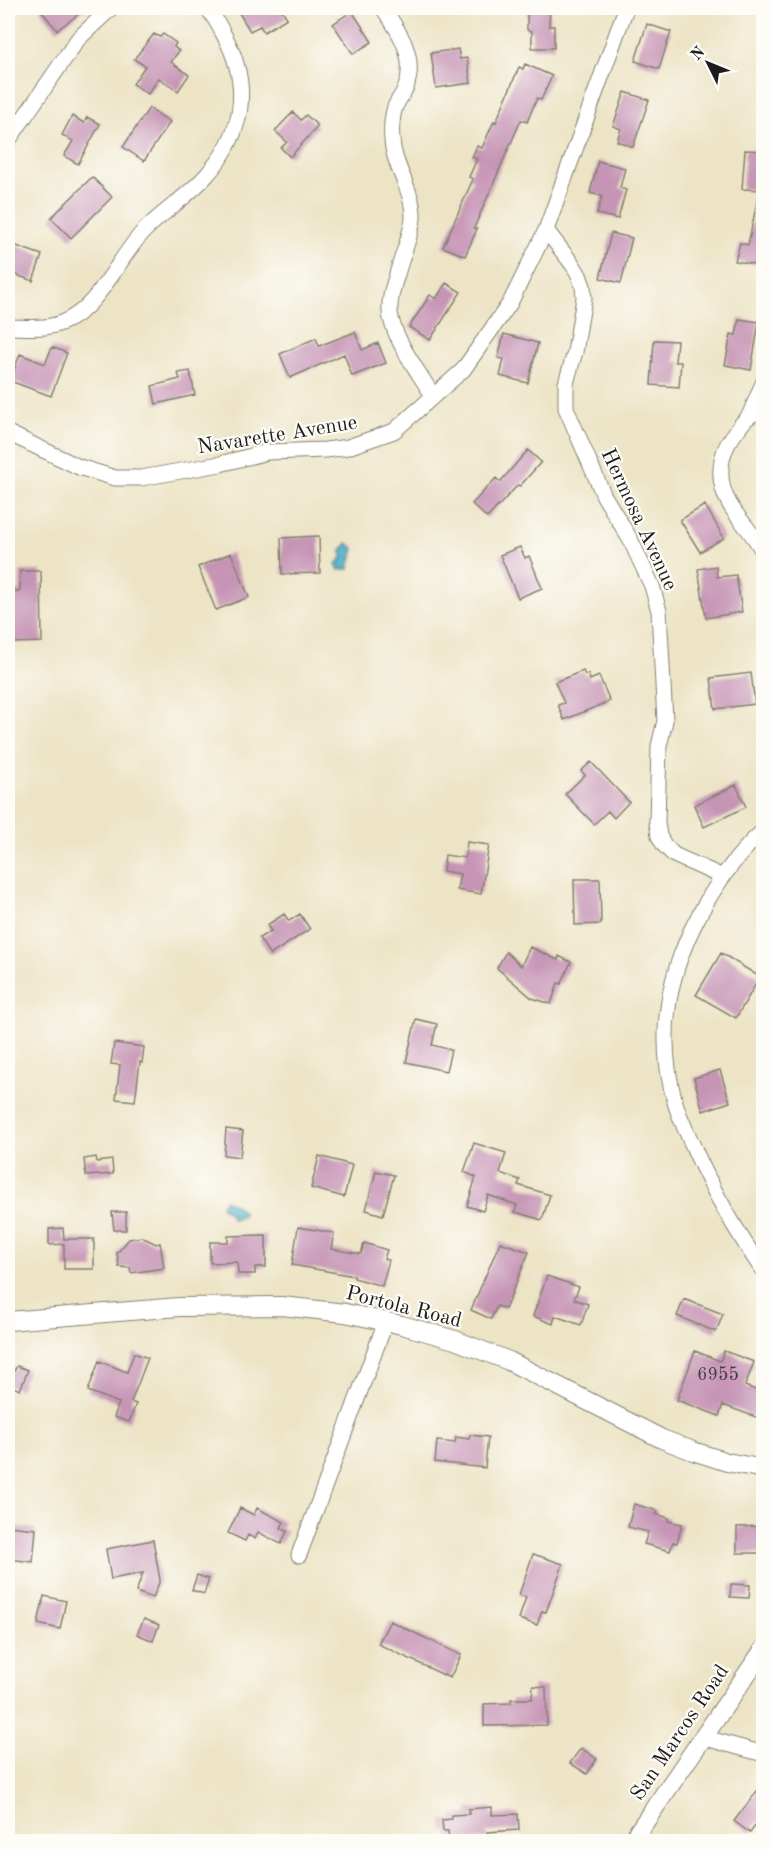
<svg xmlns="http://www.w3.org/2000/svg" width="771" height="1849" font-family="'Old Standard TT',serif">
	<rect width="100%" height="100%" fill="#fdfcf7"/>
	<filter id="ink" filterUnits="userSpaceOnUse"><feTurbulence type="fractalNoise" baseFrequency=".0167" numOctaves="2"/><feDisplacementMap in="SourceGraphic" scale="12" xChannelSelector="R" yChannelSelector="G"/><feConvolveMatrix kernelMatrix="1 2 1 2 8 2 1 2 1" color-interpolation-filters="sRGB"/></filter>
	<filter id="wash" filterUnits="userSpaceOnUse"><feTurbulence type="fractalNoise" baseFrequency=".008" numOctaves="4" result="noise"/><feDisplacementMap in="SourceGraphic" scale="24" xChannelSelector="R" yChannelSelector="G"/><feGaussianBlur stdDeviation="1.35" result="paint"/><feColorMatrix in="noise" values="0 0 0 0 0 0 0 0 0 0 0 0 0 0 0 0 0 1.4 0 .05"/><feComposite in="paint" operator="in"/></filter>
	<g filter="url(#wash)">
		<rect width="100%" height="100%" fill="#ede4c6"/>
		<path fill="#47aec6" stroke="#326571" stroke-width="1.5" d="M347,543l7,5 -5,21 -10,1 -3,-6 6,-6v-7z
			M224,1200l10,4 10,9 -5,5 -8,1 -1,-5 -9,-8z"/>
		<g id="blocks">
			<path fill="#c694b5" d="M39,8h48l-30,22z
				M236,8h45l6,10 -23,14 -4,-6 -10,5z
				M527,8h23l-1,18h5v22h-22v-17l-5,-1z
				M352,11l20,31 -19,12 -20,-30z
				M647,24l24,8 -12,37 -24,-8z
				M154,34l6,3 3,-3 13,9 -2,4 5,4 -8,11 18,13 -11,16 -19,-13 -11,16 -15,-10 12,-18 -11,-7z
				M458,49l2,10 7,-1 4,25 -35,5 -5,-35z
				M525,64l27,12 -11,24 -4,-2 -10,24 -6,-2 -47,108 3,1 -12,27 -22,-9 30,-68 -4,-2 8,-18 -5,-2 5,-11 5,2 12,-27 2,1 23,-55 4,2z
				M625,92l24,8 -16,47 -16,-6 4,-12 -8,-3z
				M149,108l21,14 -26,39 -21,-14z
				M293,112l8,8 5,-5 12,11 -28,31 -9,-9 6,-6 -12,-11z
				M72,116l12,7 3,-6 13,7 -22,40 -14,-8 9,-15 -11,-6z
				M745,150l19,1v39l-22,-1z
				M598,161l27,7 -5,20 6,2 -8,29 -21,-5 5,-18 -12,-3z
				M92,177l20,20 -41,41 -20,-20z
				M758,197l6,1v68l-29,-5 5,-18 8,2z
				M611,233l21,5 -11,45 -21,-5z
				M8,243l34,12 -9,26 -25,-9z
				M446,283l15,9 -31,48 -21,-13 21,-32 6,4z
				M739,319l20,3 -8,48 -26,-5 6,-31 5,1z
				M355,332l7,18 16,-7 8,20 -34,13 -8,-22 -54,24 -10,-24 36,-16 3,8z
				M504,334l34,9 -10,40 -28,-7 4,-17 -6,-1z
				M654,340l23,1 -2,21h6l-2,25 -28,-2z
				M52,347l15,6 -16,43 -41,-15 10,-27 25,10z
				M190,371l5,24 -39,9 -4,-18 28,-7 -2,-6z
				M528,450l13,12 -21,24 -2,-1 -31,33 -15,-14 24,-26 4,4z
				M705,505l19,33 -24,14 -20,-32z
				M319,536l1,37 -38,1 -1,-36z
				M520,547l5,11 4,-2 13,32 -24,10 -18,-43z
				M231,553l18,44 -33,13 -18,-43z
				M716,566l1,11 19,-2 6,37 -36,6 -8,-49z
				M20,571h21l1,71 -33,1 -1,-52h12z
				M583,671l2,4 3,-1 2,6 9,-4 11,25 -46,19 -6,-15 6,-2 -9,-21z
				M751,673l4,31 -40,5 -4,-31z
				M591,762l38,40 -15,16 -6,-7 -14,13 -29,-30 20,-19 -4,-4z
				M736,785l10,22 -42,20 -10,-22z
				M467,842l22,3 -8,49 -24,-4 3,-16 -17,-3 2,-16 20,3z
				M574,879h26l1,45 -26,1z
				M284,914l5,7 11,-7 10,15 -40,26 -11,-17 12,-7 -4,-6z
				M530,947l28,13 1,-4 12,6 -10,22 -3,-1 -7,21 -19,-6 -35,-30 9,-16 15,14z
				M721,953l39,24 -24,41 -40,-23z
				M416,1019l21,5 -5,21 19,5 -5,21 -40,-9z
				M114,1043l30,4 -2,16 -2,-1 -5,39 -19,-2 4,-34 -9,-1z
				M720,1070l10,32 -27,9 -9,-33z
				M226,1129l17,2 -3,26 -16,-2z
				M474,1143l32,10 -6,20 20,7 -2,5 32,10 -8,25 -27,-8 2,-7 -29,-10 -5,16 -16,-5 9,-29 -12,-5z
				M319,1156l33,9 -8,32 -33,-9z
				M96,1157l1,5 15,-2 1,14 -27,2 -2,-17z
				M376,1171l18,4 -11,40 -17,-5z
				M112,1212h14v18h-12z
				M298,1227l36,6 -3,16 30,5 3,-11 23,7 -3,9 5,1 -7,26 -28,-8v-2l-62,-11z
				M63,1228l1,11h30v30h-30v-25l-15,1v-16z
				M266,1235v32h-11v7h-17l-1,-12 -27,1v-21h18v-6z
				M142,1237l14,7 4,-1 4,25 -33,5 -1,-5 -11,-1 -2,-14 12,-14z
				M500,1242l29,10 -24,57 -8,-3 -6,13 -20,-9z
				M547,1276l32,11 -5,12 14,5 -7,21 -26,-9 -2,8 -20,-8z
				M684,1299l39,15 -7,18 -39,-16z
				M695,1351l25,10 4,-10 30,11 -9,24 19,7v27l-41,-15 -4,11 -42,-16z
				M134,1353l14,5 -17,44 5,2 -7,18 -15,-5 5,-14 -31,-12 11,-30 28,11z
				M17,1366l11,4 -8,20 -12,-5v-17l6,3z
				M470,1435l18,2 -3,31 -50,-6 2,-21 18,2 1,-6 13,2z
				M634,1504l24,7 -2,3 13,4 -1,3 14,3 -5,19 -4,-1 -3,9 -26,-7 4,-12 -20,-5z
				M240,1508l14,7 3,-7 27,14 -3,6 6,3 -6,13 -23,-12 -3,7 -7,-4 -3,6 -17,-8z
				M8,1526l28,3 -3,33 -25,-3z
				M764,1526v27h-27v-26z
				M153,1540l7,40 -7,18 -17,-6 7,-19 -32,6 -5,-30z
				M533,1554l30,10 -17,48 -4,-1 -5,14 -18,-6 7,-22 -7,-2z
				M197,1575l12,4 -5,15 -12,-4z
				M731,1584l19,1 -1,13 -19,-1z
				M44,1596l22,5 -6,28 -22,-5z
				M144,1619l15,6 -6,16 -16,-7z
				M390,1621l71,34 -11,23 -72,-34z
				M533,1686l13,1 1,38 -63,1v-22l27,-1v-4h21z
				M581,1748l16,11 -10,15 -17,-11z
				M764,1782v44l-6,-4 -8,11 -16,-12z
				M492,1807v8l26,-1 1,16 -32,2v7l-38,2 -1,-10h-5l-1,-11 10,-1v-4l17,-1 -1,-5z"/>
		</g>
	</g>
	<g filter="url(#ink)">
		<use href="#blocks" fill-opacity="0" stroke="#848071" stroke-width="1.5"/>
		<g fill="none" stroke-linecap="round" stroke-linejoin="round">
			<g stroke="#848071" stroke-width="17">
				<path id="minor" d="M383,8c16,23 34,49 23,79 -3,7 -8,13 -11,20 -3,9 -4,23 -3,32 1,28 22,51 21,79 -1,14 -11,38 -15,53 -4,13 -9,26 -8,40 1,25 30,63 43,85
					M8,141l70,-102 33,-31
					M546,230l27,35 6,10 4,11 1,12 -9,54 -9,31v25l38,88 26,43 22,47 7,25 6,110 -6,25 -2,76 2,14 5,9 10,10 49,22
					M8,327c12,0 24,1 36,0 51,-5 68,-62 99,-95 19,-20 43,-34 62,-55 39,-42 47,-91 19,-142 -5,-10 -10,-19 -17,-27
					M764,409c-19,7 -20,12 -31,27 -15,19 -16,46 -4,67 10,18 26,31 35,51
					M750,414l14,-33
					M8,433l71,34 36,11h26l79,-14 47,-12 59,-2 22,-3 46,-16 69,-61 47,-67 36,-73 80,-222
					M764,830c-31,28 -54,62 -72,99 -26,55 -34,114 -17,173 5,18 14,34 21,51 19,42 42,81 68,119
					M299,1555l87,-234
					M702,1737l62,17"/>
			</g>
			<g stroke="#848071" stroke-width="20">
				<path id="tertiary" d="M8,1321l171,-14 103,-1 63,7 57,12 53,15 54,21 153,78 31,12 34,11 37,7
					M631,1842l133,-193"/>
			</g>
			<use href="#minor" stroke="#fff" stroke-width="15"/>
			<use href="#tertiary" stroke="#fff" stroke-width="18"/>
		</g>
	</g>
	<g text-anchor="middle" stroke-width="4.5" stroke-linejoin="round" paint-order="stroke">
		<g font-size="18" fill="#463a42">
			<text x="718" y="1380">6955</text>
		</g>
		<g font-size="21" fill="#1c1c1c" stroke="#fdfcf7">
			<text transform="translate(277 434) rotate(-9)" y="7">Navarette Avenue</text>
			<text transform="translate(640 519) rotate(65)" y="7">Hermosa Avenue</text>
			<text transform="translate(404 1306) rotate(14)" y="7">Portola Road</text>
			<text transform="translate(679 1732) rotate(-56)" y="7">San Marcos Road</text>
		</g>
	</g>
	<rect width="771" height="1849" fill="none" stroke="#fdfcf7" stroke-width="30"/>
	<g transform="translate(708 63) rotate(313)" stroke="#fdfcf7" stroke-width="4.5" paint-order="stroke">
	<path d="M0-4.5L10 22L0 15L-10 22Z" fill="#1c1c1c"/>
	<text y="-9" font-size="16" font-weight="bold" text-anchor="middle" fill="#1c1c1c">N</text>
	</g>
</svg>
